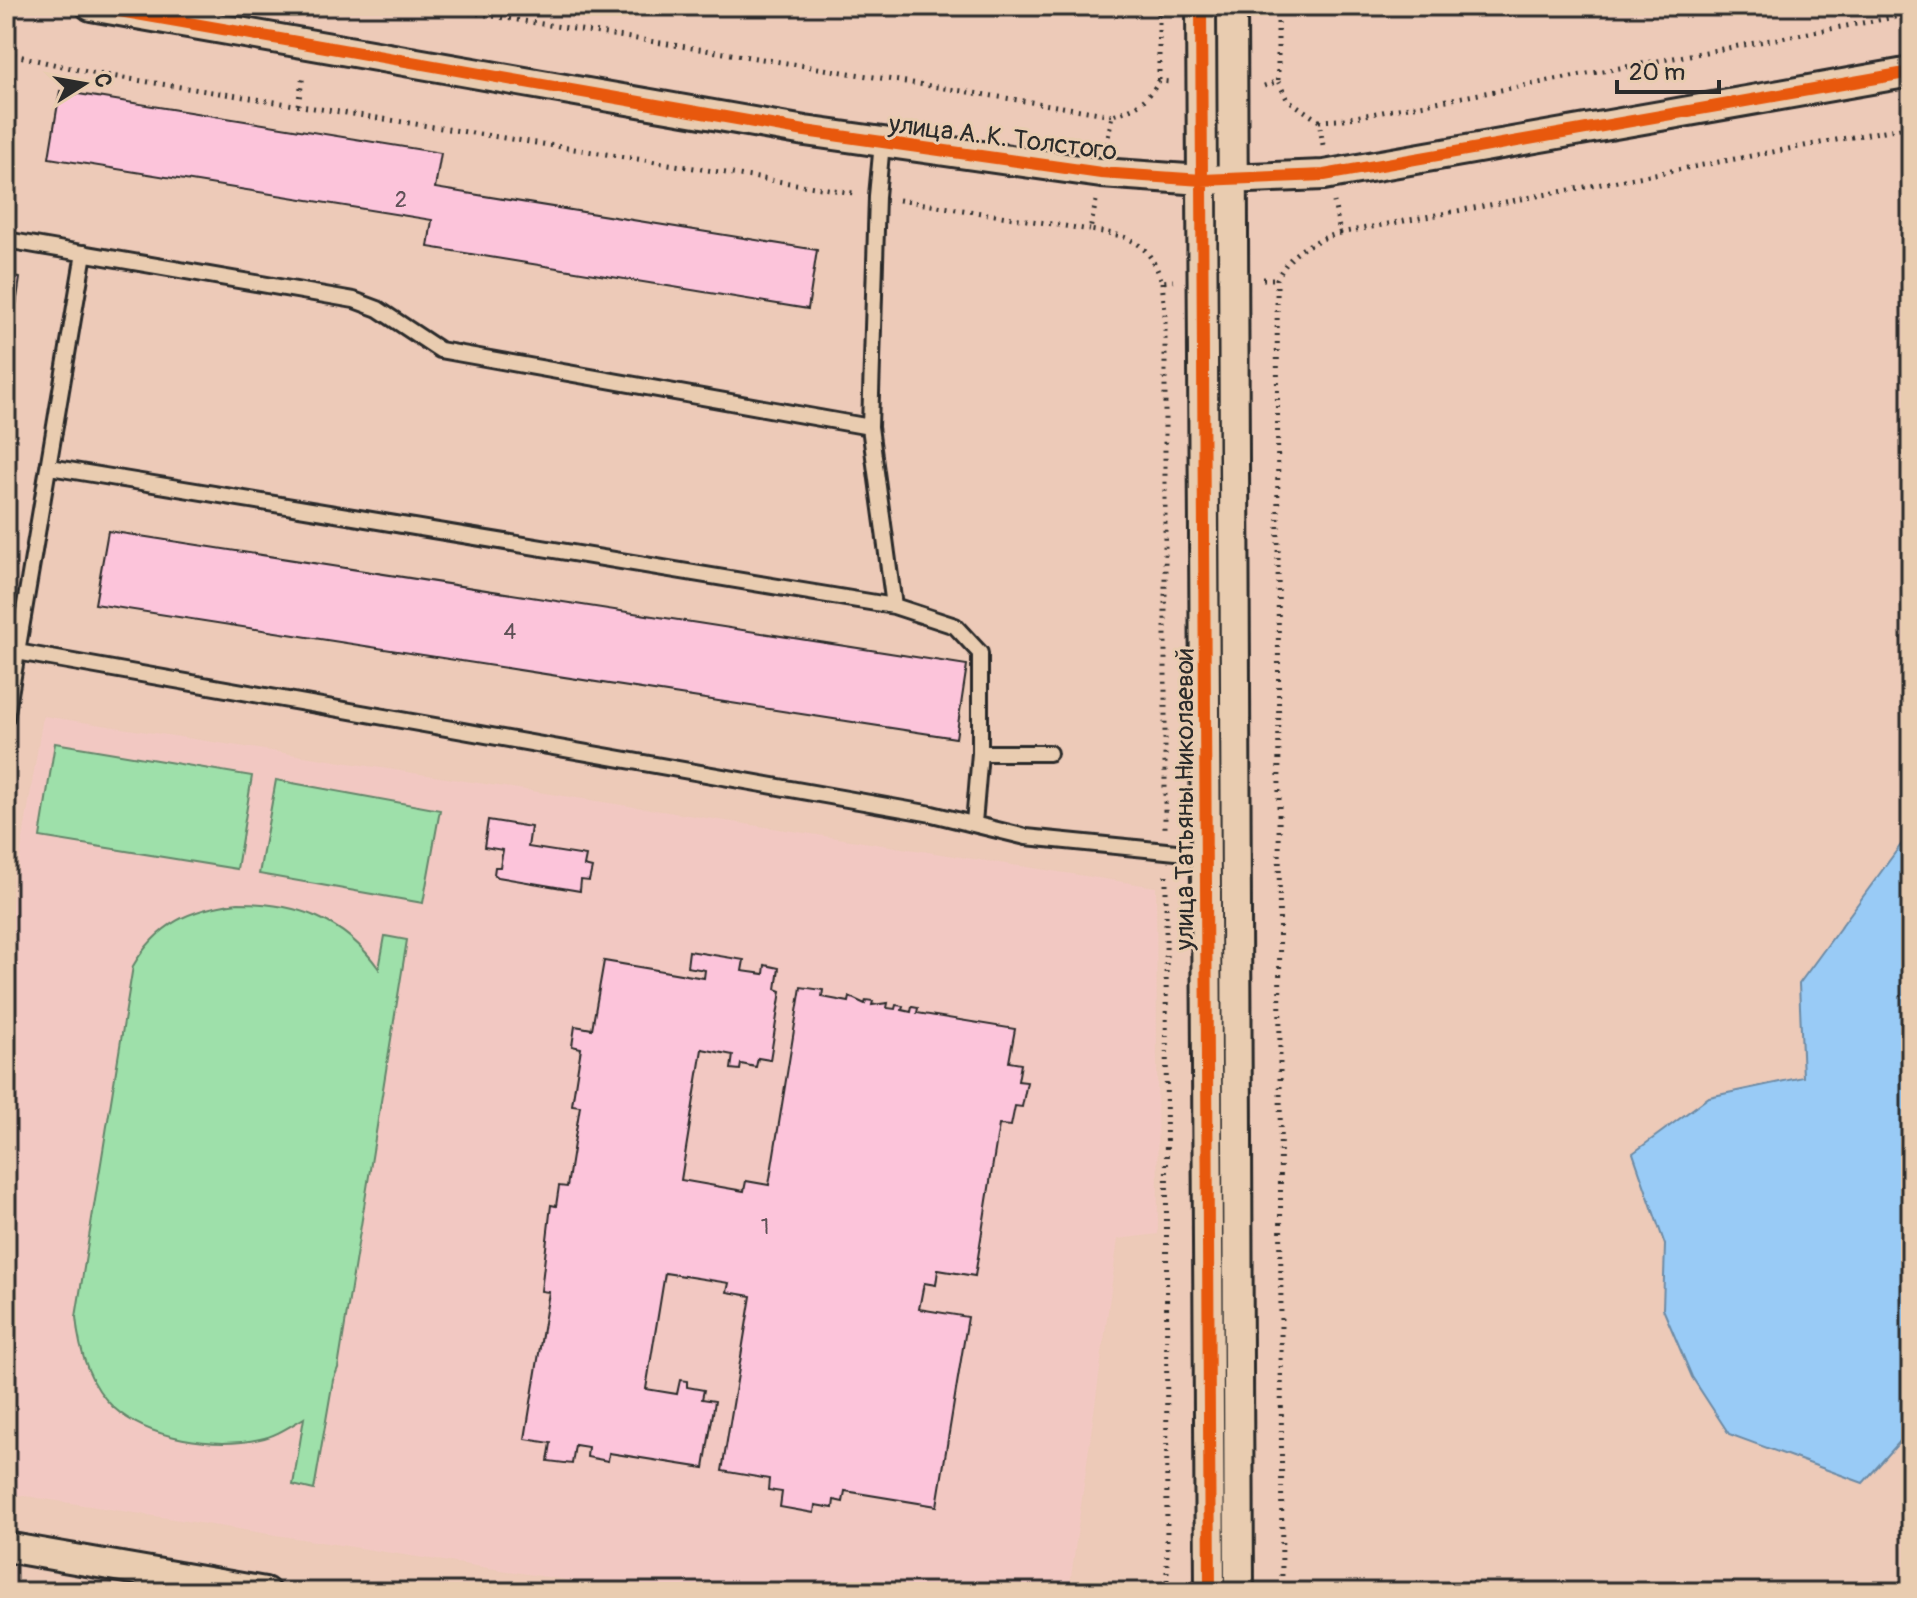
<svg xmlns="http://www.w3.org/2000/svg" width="1917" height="1598" font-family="Pangolin,sans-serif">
	<rect width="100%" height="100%" fill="#edcab8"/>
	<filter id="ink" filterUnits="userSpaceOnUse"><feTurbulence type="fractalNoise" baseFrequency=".0125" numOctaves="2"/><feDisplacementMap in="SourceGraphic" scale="16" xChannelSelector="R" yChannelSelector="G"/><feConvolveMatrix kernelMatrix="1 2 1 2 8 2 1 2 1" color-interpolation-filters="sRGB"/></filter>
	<g filter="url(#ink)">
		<path fill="#f2c8c2" d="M43,716l1113,171 2,347 -40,5 -49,353h-426l-637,-99v-550z"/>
		<path fill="#9ee0aa" stroke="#64866a" stroke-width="2" d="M55,743l197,33 -15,93 -197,-32z
			M276,780l164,30 -17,93 -164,-29z
			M238,903c59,0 106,16 141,66l6,-33 22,4 -69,428 -5,12 -19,110 -21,-5 11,-67c-14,8 -28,18 -44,21 -46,10 -112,0 -147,-32 -25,-24 -34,-57 -37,-90l57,-351c25,-43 57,-57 105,-63z"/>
		<path fill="#99cbf6" stroke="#6d8ba5" stroke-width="2" d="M1911,831v598l-48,54 -134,-49 -37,-57 -29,-68 2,-64 -32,-92 76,-56 94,-20 -4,-93z"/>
		<path fill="#fcc4da" stroke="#2b2b2b" stroke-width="2" d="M60,91l381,62 -6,35 382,62 -9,59 -380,-62 4,-27 -383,-62z
			M6,276l14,2 -14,95z
			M108,531l859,134 -11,73 -861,-134z
			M488,820l43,7 -3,20 58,9 -2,10 8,2 -3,13 -8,-1 -1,11 -82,-14 -4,-3 1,-7h5l3,-17 -19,-3z
			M689,951l55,9 -2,11 22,3 1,-9 14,3 -3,21 5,2 -11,69 -12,-2 -2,9 -15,-3 -1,6 -9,-1 2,-14 -31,-6 -21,131 63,11 2,-10 23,4 32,-198 22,3 -1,7 27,5 1,-5 15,7 1,-4 7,1 -1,4 16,-2 -1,5 8,1 1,-4 7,1 -1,4 9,2 1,-5 6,1 -1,5 98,16 -6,33 12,2 -3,17 9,1 -5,25 -7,-1 -4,20 -12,-1 -24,151 -37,-6 -2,15 -12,-2 -5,26 49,8 -31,189 -92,-15 -2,11 -9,-2 -1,8 -18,-3 -1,8 -34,-6 2,-15 -14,-2 1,-11 -47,-8 29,-175 -24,-4 2,-9 -64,-10 -19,116 31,5 3,-14 7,1v6l17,3 -2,9 13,2 -11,67 -95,-15 -1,8 -21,-4 1,-10 -13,-2 -3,19 -24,-3 3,-18 -26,-4 24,-147 -8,-1 10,-86 5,1 3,-20 8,1 13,-81 -8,-1 9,-57 -9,-2 3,-20 17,3 12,-68 100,17 1,-8 -18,-3z"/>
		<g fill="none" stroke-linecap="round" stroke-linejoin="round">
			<g stroke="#2b2b2b" stroke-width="20">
				<path id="lane" d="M882,143l-5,53 -7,231 24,179
					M6,240l348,60 24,9 62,41 430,77
					M50,467l844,139 61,20 25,27v100l-6,70
					M17,652l915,162 94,23 180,18
					M6,718l78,-465
					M980,753h69"/>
			</g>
			<g stroke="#2b2b2b" stroke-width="34">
				<path id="street" d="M91,6l714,125 296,42 101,7 122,-5 587,-103
					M1201,6l9,1586
					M1232,6l7,1586
					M6,1547l259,45"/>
			</g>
			<path stroke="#2b2b2b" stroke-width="5" stroke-dasharray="2 6" stroke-linecap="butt" d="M430,6l682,109
				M1159,6v75
				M1278,6v75
				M6,53l86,20 761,120
				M1264,86l14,-5 9,18 32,22 4,24
				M298,105l5,-30
				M1319,121l20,-1 572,-106
				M1107,144l5,-29c24,-6 35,-14 47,-34l12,1
				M899,200l191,30
				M1096,201l-6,29c41,6 58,11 72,52l11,-1
				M1340,233l571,-107
				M1263,279h14
				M1162,282l3,30v517
				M1166,875l1,717
				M1282,1592l-5,-1313c14,-28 33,-37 63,-46l-6,-31"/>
			<use href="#lane" stroke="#e9ccb0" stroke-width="14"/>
			<use href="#street" stroke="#e9ccb0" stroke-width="28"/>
			<g stroke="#e9ccb0" stroke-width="17">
				<path id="cycleway" d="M91,6l714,125 296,42 101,7 122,-5 587,-103
					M1201,6l9,1586"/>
			</g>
			<use href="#cycleway" stroke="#e8590c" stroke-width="12"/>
		</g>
	</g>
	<g text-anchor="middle" stroke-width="6" stroke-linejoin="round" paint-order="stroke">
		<g font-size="22" fill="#5f5157">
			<text x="401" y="207">2</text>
			<text x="510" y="639">4</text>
			<text x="765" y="1234">1</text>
		</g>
		<g font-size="26" fill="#2b2b2b" stroke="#e9ccb0">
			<text transform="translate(1003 137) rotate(7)" y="9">улица А. К. Толстого</text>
			<text transform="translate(1184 799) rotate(-90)" y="9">улица Татьяны Николаевой</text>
		</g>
	</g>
	<rect width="1917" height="1598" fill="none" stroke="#e9ccb0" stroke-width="32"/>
	<rect x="16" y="16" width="1885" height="1566" fill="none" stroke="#2b2b2b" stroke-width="3" filter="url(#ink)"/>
	<g transform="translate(84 84) rotate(79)" stroke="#e9ccb0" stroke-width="6" paint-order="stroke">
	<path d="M0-6L14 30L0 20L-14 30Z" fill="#2b2b2b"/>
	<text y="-12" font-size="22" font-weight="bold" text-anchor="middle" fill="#2b2b2b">С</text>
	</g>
	<path d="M1617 80v12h102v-12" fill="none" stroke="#2b2b2b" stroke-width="4"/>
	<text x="1629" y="80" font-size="24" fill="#2b2b2b" stroke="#e9ccb0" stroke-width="6" paint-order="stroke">20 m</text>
</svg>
